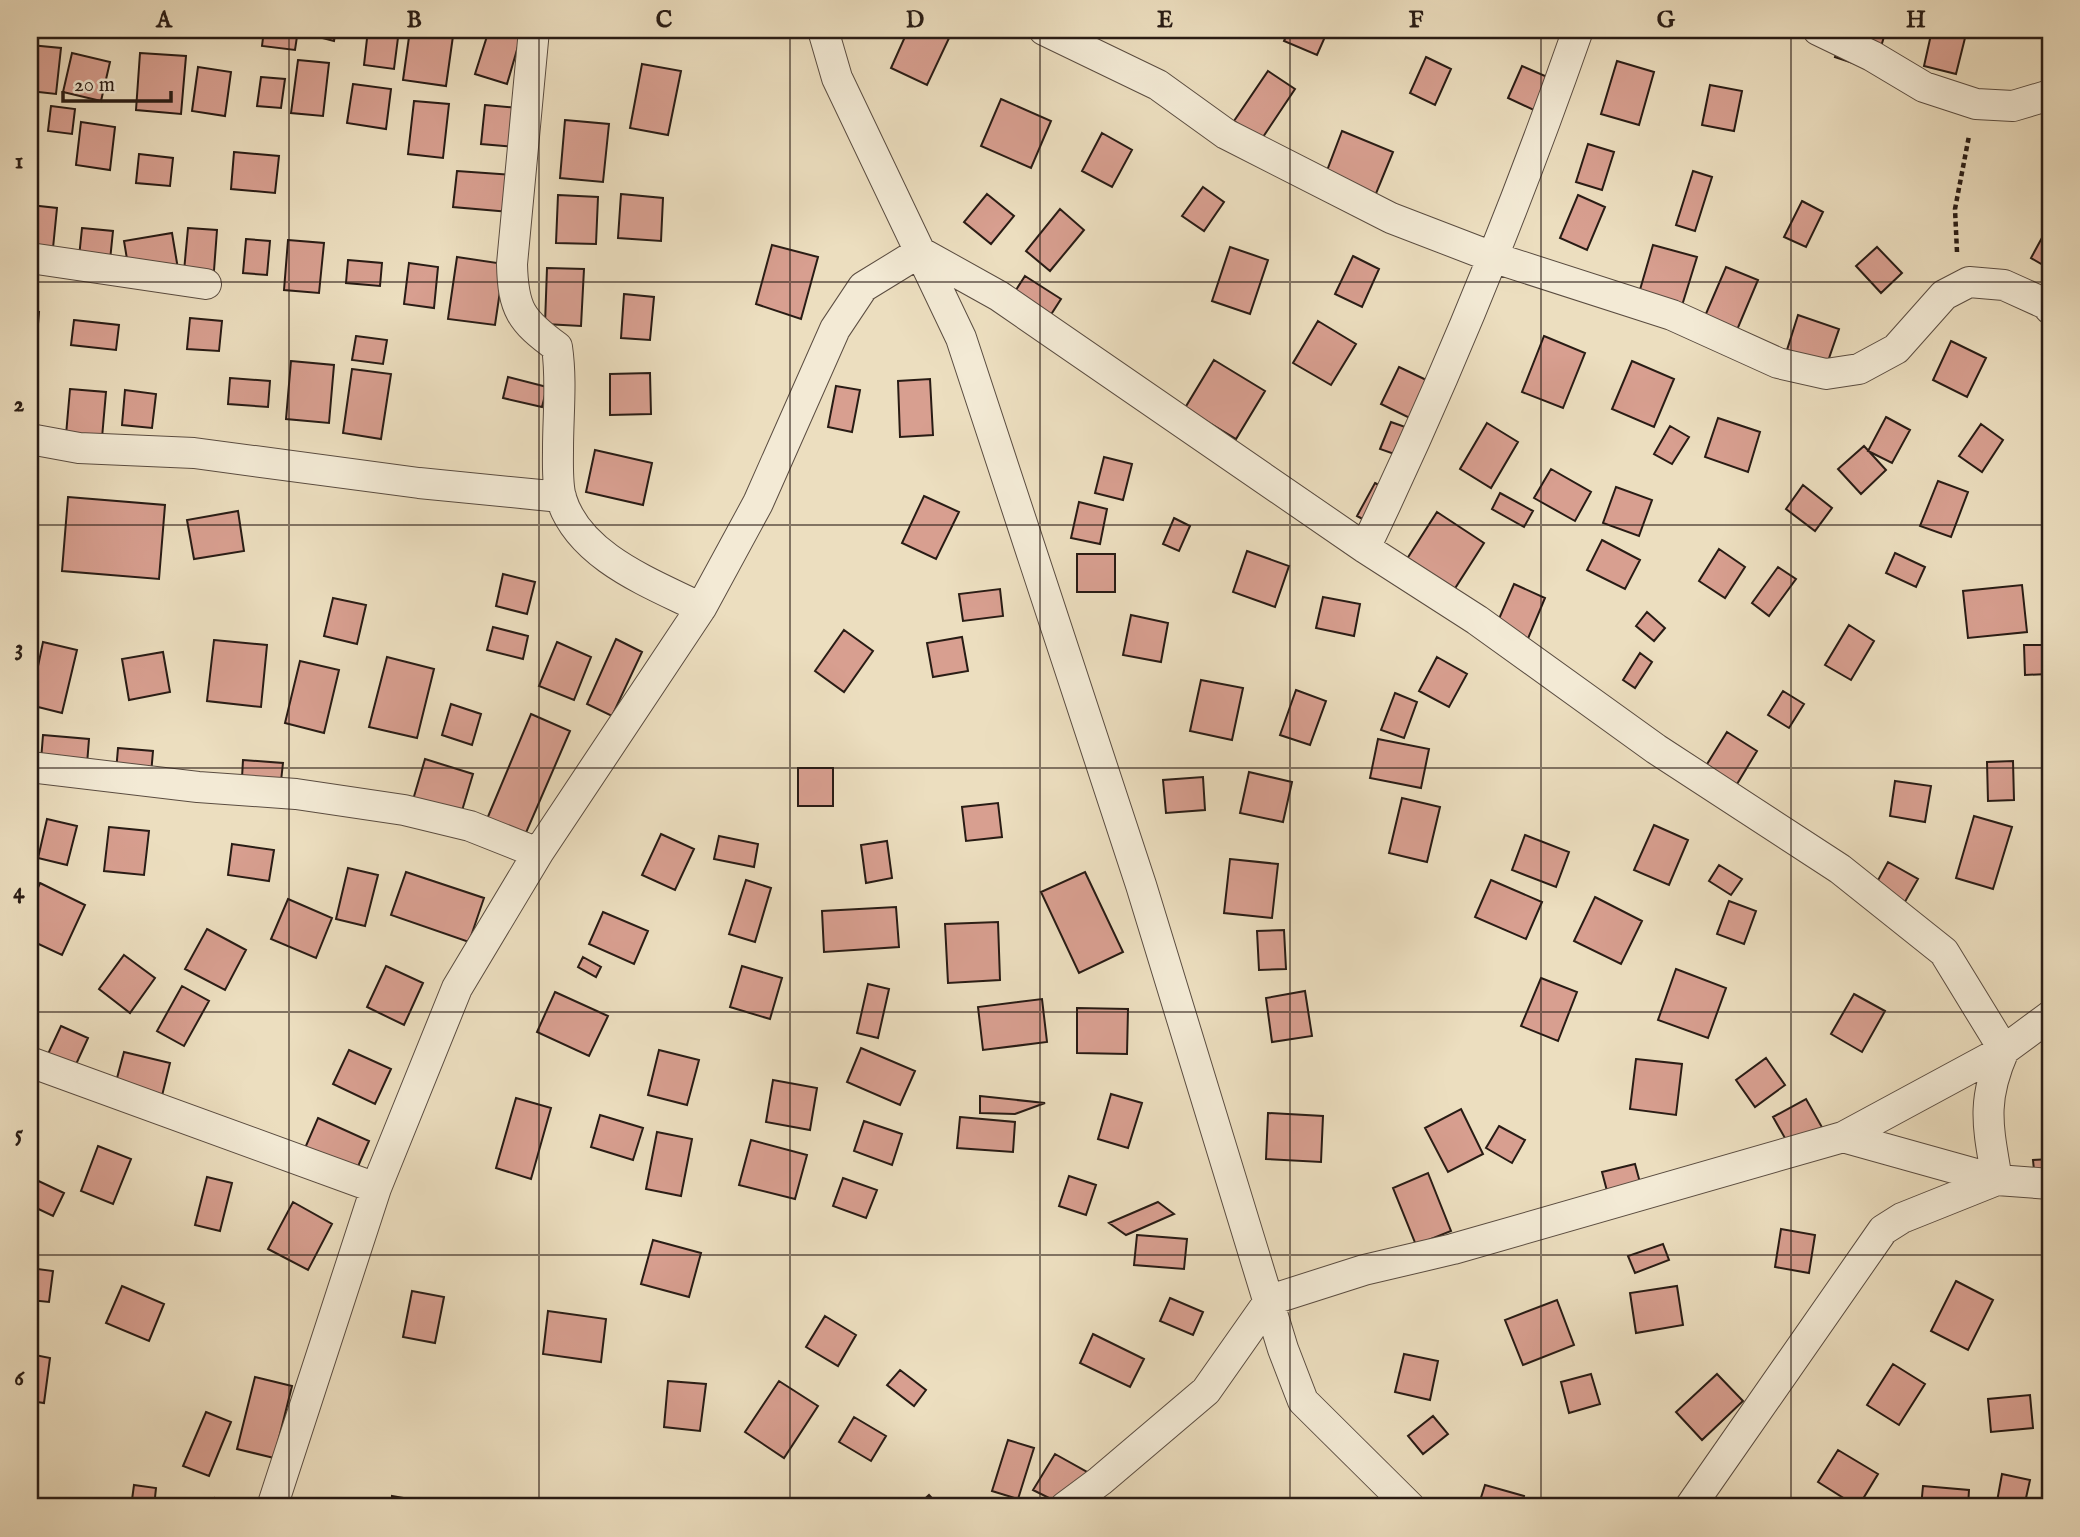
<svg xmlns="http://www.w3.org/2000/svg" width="2080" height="1537" font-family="'IM FELL English',serif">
	<rect width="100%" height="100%" fill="#ecdebf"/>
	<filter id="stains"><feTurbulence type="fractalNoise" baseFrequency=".00286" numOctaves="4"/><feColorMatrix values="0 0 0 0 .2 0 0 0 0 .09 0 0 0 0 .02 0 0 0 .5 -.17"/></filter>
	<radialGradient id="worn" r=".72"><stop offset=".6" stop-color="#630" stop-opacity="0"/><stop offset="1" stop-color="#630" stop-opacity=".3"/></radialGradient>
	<path fill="#d89f90" stroke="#291c15" stroke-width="2" d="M264,30h34l-3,20 -33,-4z
		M308,30h28l-2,11 -27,-7z
		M368,30h31l-5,39 -30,-4z
		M410,30l43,6 -7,50 -43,-6z
		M489,30l32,6 -14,48 -32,-10z
		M908,30h28l14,6 -23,49 -36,-17z
		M1289,30h39l-11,25 -33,-14z
		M1844,30h42l-12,40 -39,-13z
		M1932,30h35l-11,44 -32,-8z
		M30,45l31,3 -5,46 -26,-3z
		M72,53l38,9 -9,39 -38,-9z
		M140,53l46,3 -5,58 -45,-4z
		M1426,57l25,12 -16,36 -25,-12z
		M298,60l31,3 -6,53 -32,-3z
		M1617,61l37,11 -15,53 -38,-11z
		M642,64l39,7 -13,64 -38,-7z
		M1522,66l30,13 -14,33 -30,-14z
		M198,67l33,5 -6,44 -33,-5z
		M1268,71l27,18 -34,51 -27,-19z
		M261,77l24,2 -4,29 -24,-2z
		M353,84l38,5 -5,40 -39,-6z
		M1710,85l32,6 -8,40 -32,-6z
		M1001,99l50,22 -20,47 -50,-22z
		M414,101l35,3 -6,54 -35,-4z
		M485,105l33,3 -3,39 -34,-3z
		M51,106l24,3 -3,25 -24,-3z
		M565,120l44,4 -6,58 -43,-4z
		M81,122l34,5 -5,43 -34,-5z
		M1342,131l51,21 -18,44 -50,-20z
		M1102,133l30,17 -20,37 -30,-16z
		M1588,144l26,8 -12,38 -26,-8z
		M234,152l45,4 -4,37 -44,-4z
		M139,154l34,4 -3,28 -34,-3z
		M457,171l57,4 -3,37 -58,-5z
		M1693,171l19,6 -17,54 -19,-6z
		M1203,187l21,15 -20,29 -22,-15z
		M621,194l42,4 -2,43 -43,-3z
		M987,194l27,22 -23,28 -27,-22z
		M558,195l40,2 -2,47 -40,-1z
		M1578,195l27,12 -18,43 -27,-12z
		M1802,201l21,11 -17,35 -22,-10z
		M30,205l27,3 -4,40 -23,-2z
		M1060,209l24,21 -34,41 -24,-20z
		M2050,223v46l-19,-11z
		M82,228l31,3 -4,39 -31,-3z
		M188,228l29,2 -4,54 -30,-2z
		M172,233l6,36 -48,8 -6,-36z
		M246,239l24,2 -3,34 -24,-2z
		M288,240l36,3 -5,50 -35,-3z
		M772,245l46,12 -17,62 -45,-15z
		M1653,245l44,12 -17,55 -43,-12z
		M1230,247l38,13 -18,54 -38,-13z
		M1877,247l25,26 -21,20 -25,-27z
		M1353,256l26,13 -17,38 -27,-13z
		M457,257l47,7 -9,61 -47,-6z
		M348,260l34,3 -2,23 -34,-3z
		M409,263l29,4 -4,41 -30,-4z
		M1726,267l32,13 -21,50 -32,-14z
		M547,268l37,1 -3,57 -36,-2z
		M1025,276l36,23 -11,17 -36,-23z
		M624,294l30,3 -4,43 -29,-2z
		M30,311l9,1 -3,36 -6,-1z
		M1798,315l41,14 -12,35 -40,-14z
		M190,318l32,3 -3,30 -32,-2z
		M74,320l45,5 -3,25 -45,-5z
		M1318,321l38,23 -25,41 -38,-22z
		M356,336l31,4 -4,24 -31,-4z
		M1544,336l41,17 -22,55 -41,-16z
		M1951,341l35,17 -19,39 -34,-17z
		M1214,360l51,31 -29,48 -51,-31z
		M291,361l43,4 -5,58 -43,-4z
		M1632,361l42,18 -20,48 -42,-18z
		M1399,367l40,19 -19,37 -39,-19z
		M352,369l39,5 -10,65 -38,-6z
		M650,373l1,41 -41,1v-41z
		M508,377l39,10 -5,20 -39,-9z
		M230,378l40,3 -2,26 -40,-3z
		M930,379l3,56 -33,2 -2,-56z
		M836,386l24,4 -8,42 -24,-5z
		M70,389l36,3 -4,46 -36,-3z
		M125,390l31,4 -4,34 -30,-3z
		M1886,417l24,13 -18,33 -24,-12z
		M1718,418l42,14 -12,40 -43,-15z
		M1391,422l20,7 -11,27 -20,-7z
		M1487,423l31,19 -27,46 -31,-19z
		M1981,424l22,16 -21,32 -23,-16z
		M1670,426l19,11 -17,27 -18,-10z
		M1864,446l22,24 -25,24 -23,-25z
		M595,450l57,13 -9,42 -57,-13z
		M1104,457l28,7 -9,36 -28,-7z
		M1551,469l40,23 -16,29 -41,-23z
		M1938,481l30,11 -17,45 -31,-11z
		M1375,483l24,13 -18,33 -24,-13z
		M1803,485l29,23 -17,23 -29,-22z
		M1616,487l36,13 -13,36 -36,-13z
		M1500,493l33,18 -9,16 -32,-18z
		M924,496l35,16 -23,47 -34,-16z
		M68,497l97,8 -6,74 -97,-8z
		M1079,502l28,7 -7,35 -29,-6z
		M238,511l6,40 -50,8 -7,-39z
		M1437,512l47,31 -32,50 -47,-31z
		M1174,518l16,8 -11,25 -16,-7z
		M1602,540l38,20 -15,29 -38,-19z
		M1719,549l26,18 -20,31 -26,-17z
		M1247,551l42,15 -14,41 -42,-15z
		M1895,553l30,14 -9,20 -30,-14z
		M1077,554h38v38h-38z
		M1778,567l18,12 -27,37 -17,-13z
		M503,574l32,8 -8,32 -31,-8z
		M1514,584l31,14 -18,43 -32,-13z
		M2022,585l5,47 -59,6 -5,-47z
		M1000,589l3,27 -40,5 -4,-27z
		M1323,597l37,7 -6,32 -38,-8z
		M333,598l33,7 -9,39 -33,-8z
		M1647,612l18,16 -11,13 -18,-15z
		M1131,615l37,8 -7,39 -38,-7z
		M1849,625l25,16 -23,39 -26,-15z
		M493,627l35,9 -5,23 -36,-9z
		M844,630l29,21 -29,41 -29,-21z
		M962,637l6,34 -35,6 -6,-34z
		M616,639l26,13 -30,64 -25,-12z
		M214,640l53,5 -6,62 -54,-6z
		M43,642l34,8 -15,63 -32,-8z
		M557,642l34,15 -17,43 -35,-14z
		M2024,645h23l1,29 -23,1z
		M163,652l7,40 -41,8 -7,-41z
		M1640,653l12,9 -17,26 -12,-8z
		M387,657l47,12 -17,69 -48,-11z
		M1437,657l30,17 -18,33 -30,-16z
		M300,661l39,9 -15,63 -39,-10z
		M1201,680l42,8 -11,52 -42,-9z
		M1296,690l30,11 -16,44 -30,-10z
		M1783,691l21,13 -15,24 -21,-13z
		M1395,693l22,9 -13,36 -23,-8z
		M451,704l30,10 -9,31 -30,-10z
		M531,714l39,17 -45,104 -38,-16z
		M1727,732l30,19 -23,38 -30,-20z
		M43,735l46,4 -3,38 -46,-4z
		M1378,739l51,10 -8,39 -51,-10z
		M118,748l35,3 -3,35 -35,-2z
		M425,759l48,15 -15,50 -48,-14z
		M243,760l40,3 -4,36 -38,-3z
		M2013,761l1,39 -26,1 -1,-39z
		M798,768h35v38h-35z
		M1249,772l43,10 -9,40 -43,-9z
		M1203,777l2,33 -39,3 -3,-33z
		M1895,781l36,5 -6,36 -35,-6z
		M1402,798l38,9 -13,55 -38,-9z
		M998,803l4,34 -36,4 -4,-34z
		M1974,816l38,11 -19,62 -37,-11z
		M47,819l30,7 -10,39 -29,-7z
		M1654,825l34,15 -19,45 -35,-15z
		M109,827l40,4 -5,44 -40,-4z
		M661,834l33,15 -19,41 -33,-15z
		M1525,835l44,17 -13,35 -44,-17z
		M719,836l39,8 -4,23 -40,-8z
		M887,841l5,37 -26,5 -5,-38z
		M232,844l42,6 -5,31 -41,-6z
		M1230,859l48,5 -6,54 -48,-5z
		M1888,862l30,17 -16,28 -30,-16z
		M1719,865l23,14 -11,16 -22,-14z
		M348,868l30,7 -13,51 -29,-7z
		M406,872l78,26 -15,44 -78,-27z
		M1085,872l38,80 -44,21 -38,-81z
		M746,880l25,8 -16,54 -26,-8z
		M1491,880l51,22 -16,37 -51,-22z
		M40,883l45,22 -23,50 -32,-15v-34z
		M1595,897l47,24 -21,43 -47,-23z
		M288,899l44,19 -16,40 -45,-19z
		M1729,901l27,10 -12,33 -27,-10z
		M896,907l3,40 -75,5 -2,-41z
		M603,912l45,19 -14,33 -45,-20z
		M998,922l2,58 -52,3 -3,-59z
		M207,929l39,21 -21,40 -40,-21z
		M1284,930l2,39 -27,1 -2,-39z
		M124,955l31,23 -25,35 -31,-24z
		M583,957l18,10 -5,10 -18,-10z
		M386,966l37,17 -19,42 -37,-18z
		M742,966l40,12 -12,41 -40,-12z
		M1676,969l50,19 -18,50 -50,-18z
		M1541,978l36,14 -19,49 -37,-15z
		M868,984l21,5 -11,49 -21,-5z
		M182,986l27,15 -25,45 -27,-15z
		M1305,991l7,45 -40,6 -6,-44z
		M555,992l53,24 -19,40 -52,-24z
		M1854,994l31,17 -23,41 -31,-18z
		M1042,999l5,43 -64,8 -5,-43z
		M1077,1008l51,1 -1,45 -50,-1z
		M61,1026l27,12 -20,44 -27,-13z
		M861,1048l54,23 -15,34 -53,-23z
		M349,1050l42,19 -16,35 -42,-20z
		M659,1050l40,10 -12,45 -39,-10z
		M124,1052l46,11 -10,41 -47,-11z
		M1766,1058l19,27 -30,22 -19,-27z
		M1636,1059l46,5 -6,51 -46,-6z
		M773,1080l44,8 -7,42 -44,-8z
		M1111,1094l31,9 -14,45 -30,-9z
		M980,1096l65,7 -30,11 -35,-1z
		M516,1098l35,10 -20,71 -35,-11z
		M1806,1099l17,30 -33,18 -17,-30z
		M1461,1109l22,45 -35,18 -23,-44z
		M1268,1113l55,3 -2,46 -55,-3z
		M600,1115l43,13 -10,32 -42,-13z
		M960,1117l55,5 -2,30 -56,-4z
		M318,1118l51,23 -16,37 -51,-23z
		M864,1121l38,13 -10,31 -38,-14z
		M1499,1126l26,14 -13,23 -26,-15z
		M657,1132l35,7 -11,57 -35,-7z
		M751,1140l56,15 -12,44 -56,-14z
		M98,1146l33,13 -18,45 -32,-13z
		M2050,1159v30l-14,1 -3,-30z
		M1635,1164l10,37 -33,9 -10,-38z
		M1428,1173l23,58 -35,14 -23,-57z
		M1069,1176l27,9 -10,30 -27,-9z
		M30,1177l34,16 -11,23 -23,-11z
		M207,1177l25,6 -12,48 -25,-6z
		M843,1178l34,12 -11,28 -33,-12z
		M293,1202l39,22 -24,46 -40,-21z
		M1158,1202l16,12 -48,21 -17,-12z
		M1781,1229l34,6 -6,38 -34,-6z
		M1137,1235l50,4 -3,30 -50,-4z
		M653,1240l48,13 -12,44 -48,-13z
		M1663,1244l6,16 -34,13 -7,-17z
		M30,1268l23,3 -4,31 -19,-2z
		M1956,1281l37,19 -25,50 -37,-19z
		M122,1286l42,18 -15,37 -43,-18z
		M1677,1286l6,39 -47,8 -6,-40z
		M412,1291l32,6 -9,46 -32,-6z
		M1170,1298l33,14 -10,23 -33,-14z
		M1557,1300l17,45 -51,20 -18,-45z
		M548,1311l58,8 -5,43 -58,-8z
		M825,1316l31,19 -18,31 -32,-19z
		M1093,1334l51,25 -14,28 -50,-24z
		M30,1354l20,4 -6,45 -14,-2z
		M1404,1354l34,7 -8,39 -35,-8z
		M1893,1364l32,20 -26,41 -32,-20z
		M900,1370l26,20 -12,16 -27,-21z
		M1591,1374l9,30 -31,9 -8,-31z
		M1717,1374l26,27 -41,39 -26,-28z
		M255,1377l37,9 -18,72 -37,-9z
		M668,1381l38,3 -6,47 -36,-4z
		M779,1381l39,25 -34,52 -39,-26z
		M2030,1395l3,33 -42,4 -3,-33z
		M206,1412l25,10 -22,54 -26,-10z
		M1433,1416l15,18 -25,20 -15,-18z
		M854,1417l32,19 -15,25 -32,-19z
		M1008,1440l26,8 -16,51 -26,-8z
		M1838,1450l40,24 -20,33 -40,-25z
		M1055,1454l32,18 -20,35 -34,-17z
		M2002,1474l28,6 -6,27h-28z
		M134,1485l22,3 -2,19h-23z
		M1485,1485l39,11 -3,11h-43z
		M1923,1486l46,4 -1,17h-47z
		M929,1495l11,12h-24z
		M392,1496l18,3 -1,8h-18z
		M215,1498l38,9h-40z
		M764,1503l32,2v2h-32z"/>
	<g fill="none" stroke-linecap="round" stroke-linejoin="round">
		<g stroke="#5a4c40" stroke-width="32">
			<path id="street" d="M534,30l-22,234c1,45 9,57 45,83 5,34 1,68 1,102 0,15 -1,35 3,49 18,59 90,85 140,110
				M1044,30l114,55 68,49 165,84 104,40 177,57 106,48 48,11 33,-5 37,-20 48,-54 25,-13 35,3 42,19 4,5
				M1818,30l54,26 52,31 52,17 37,2 37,-11
				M920,252l79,44 366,252 112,72 179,129 184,120 104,83 60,98c-23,52 -16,76 -7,130l53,4
				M920,252l41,86 180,547 142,464 20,52 107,106
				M30,258l176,26
				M30,439l49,9 115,5 225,30 142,14
				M1365,548c81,-169 151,-341 213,-518
				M30,767l168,20 98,7 108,16 66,16 68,27
				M30,1062l346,126
				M272,1507l104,-319 81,-200 81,-135 163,-245 57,-105 77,-174 28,-42 57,-35 -83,-174 -14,-48
				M1065,1507l35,-26 106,-90 64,-91 94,-30 89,-21 390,-112
				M1690,1507l193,-277 19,-12 95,-38 -154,-43 161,-87 46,-34"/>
		</g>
		<path stroke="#291c15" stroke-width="4.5" stroke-dasharray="5 3.5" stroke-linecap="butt" d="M1957,252l-2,-43 14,-73"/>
		<use href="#street" stroke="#f3ead5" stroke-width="30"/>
	</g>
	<path fill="none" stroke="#291c15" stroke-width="2" stroke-opacity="0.55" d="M289,30v1477M539,30v1477M790,30v1477M1040,30v1477M1290,30v1477M1541,30v1477M1791,30v1477M30,282h2020M30,525h2020M30,768h2020M30,1012h2020M30,1255h2020"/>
	<rect width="2080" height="1537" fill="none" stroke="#ecdebf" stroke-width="77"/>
	<path d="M63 91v10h108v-10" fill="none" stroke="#291c15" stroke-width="3.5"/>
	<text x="74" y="91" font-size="21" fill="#291c15" stroke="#f3ead5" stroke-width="5" paint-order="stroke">20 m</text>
	<rect x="38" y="38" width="2004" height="1460" fill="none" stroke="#291c15" stroke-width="2.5"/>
	<g font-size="23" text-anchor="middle" font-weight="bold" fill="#291c15">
		<text x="164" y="27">A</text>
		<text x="414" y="27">B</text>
		<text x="664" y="27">C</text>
		<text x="915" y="27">D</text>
		<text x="1165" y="27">E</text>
		<text x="1416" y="27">F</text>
		<text x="1666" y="27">G</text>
		<text x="1916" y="27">H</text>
		<text x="19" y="168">1</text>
		<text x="19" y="411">2</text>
		<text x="19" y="655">3</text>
		<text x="19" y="898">4</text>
		<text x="19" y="1141">5</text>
		<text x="19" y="1385">6</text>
	</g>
	<rect width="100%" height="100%" filter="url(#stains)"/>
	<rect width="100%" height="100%" fill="url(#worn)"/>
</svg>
